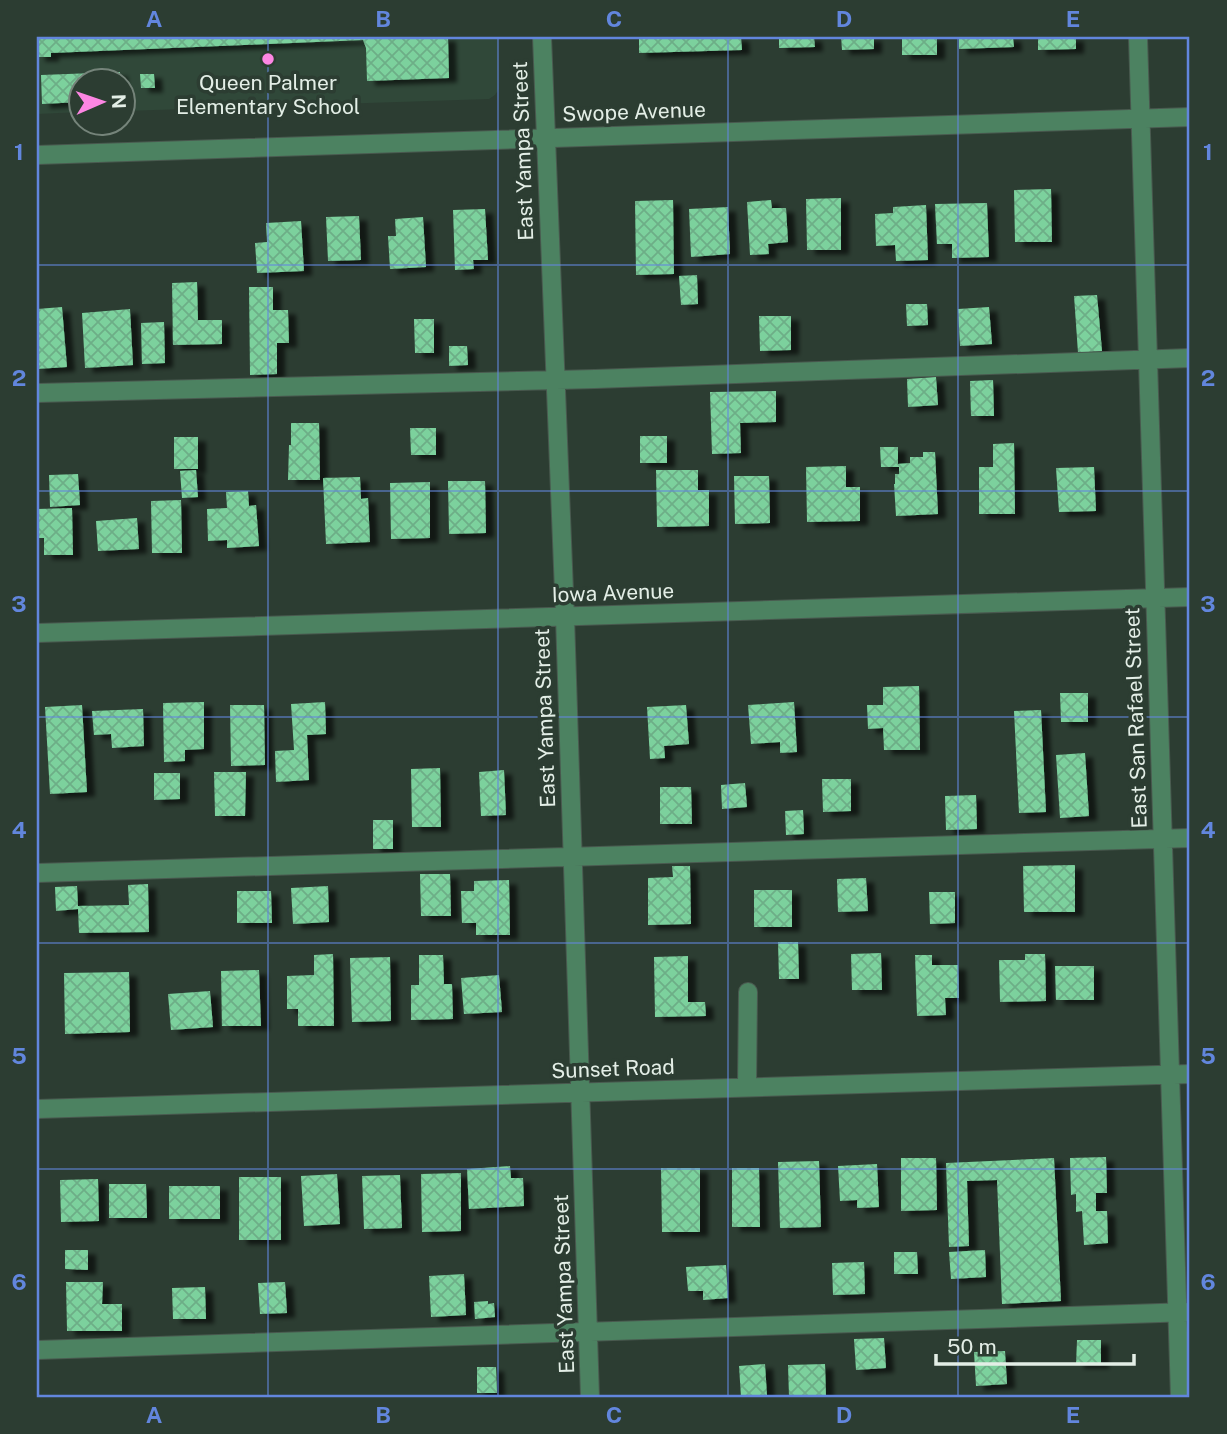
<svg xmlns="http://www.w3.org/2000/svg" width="1227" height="1434" font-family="'Public Sans',sans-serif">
	<defs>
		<pattern id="building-cross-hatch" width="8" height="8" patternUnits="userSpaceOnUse" patternTransform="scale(1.75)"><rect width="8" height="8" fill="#7bd19d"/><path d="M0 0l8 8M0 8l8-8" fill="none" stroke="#6dae87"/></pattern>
		<filter id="shadow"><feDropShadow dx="8" dy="4.5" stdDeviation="2" flood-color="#0009"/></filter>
	</defs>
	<rect width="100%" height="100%" fill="#2c3d32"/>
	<path fill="#304839" d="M37,37h461l1,52 -4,6 -6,4 -366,12 -1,-31h-42v32l-43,2z"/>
	<path fill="url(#building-cross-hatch)" filter="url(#shadow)" d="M37,37h411l1,41 -82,3 -1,-33 -3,-8 -312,13v4h-14z
		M639,37h102l1,13 -103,3z
		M779,37h35l1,10 -36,1z
		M841,37h33v12l-32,1z
		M902,37h35v18h-35z
		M959,37h54l1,10 -55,2z
		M1038,37h38v12l-38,1z
		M120,72v8h-40v22l-38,2 -1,-29z
		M140,74h14l1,14h-14z
		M1051,189l1,53h-37l-1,-52z
		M841,198v52h-34l-1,-51z
		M673,200l1,74 -38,1 -1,-74z
		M771,200l1,8h14l2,34 -20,2 1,10 -19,1 -3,-53z
		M987,203l2,54 -37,1v-14h-15l-2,-40z
		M926,205l2,55 -32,1 -1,-16 -19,1 -1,-32 18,-1v-6z
		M728,207l2,47 -39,3 -2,-48z
		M485,209l3,51h-15l1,9 -19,1 -2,-60z
		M359,216l2,44 -33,1 -2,-44z
		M423,217l3,50 -36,2 -2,-33h8l-1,-17z
		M301,221l3,50 -47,2 -2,-30 12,-1 -1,-19z
		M697,275l1,29 -17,1 -2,-29z
		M197,282l1,38h24v24l-49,1 -1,-62z
		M249,287h24v23h15l1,33h-12v31l-27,1z
		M1097,295l5,56 -24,2 -4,-57z
		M906,304h21l1,21 -21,1z
		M62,307l5,60 -30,2v-60z
		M989,307l3,37 -32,2 -2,-37z
		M130,309l3,56 -48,3 -3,-55z
		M759,316h32v34l-31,1z
		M414,319h20v34h-19z
		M164,322l1,41 -23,1 -1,-41z
		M449,346h18l1,19 -19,1z
		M936,377l2,28 -30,2 -1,-28z
		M993,380l1,36h-23l-1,-35z
		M776,391v31l-36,1 1,30 -29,1 -2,-62z
		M291,423h28l1,57h-32l1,-35h2z
		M410,428h26v27h-25z
		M640,436h27v27h-27z
		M174,437h24v32h-24z
		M1014,443l1,71h-36v-47h14v-23z
		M880,447h18v17l12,-1v-6h13v-5h12l3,62 -42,2 -2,-32h1v-10h4v-7h-18z
		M846,466v21h14v34l-53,1 -1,-55z
		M1094,467l2,44 -37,1 -3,-44z
		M196,470l2,27 -16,1 -2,-27z
		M656,470h42v20h11v36l-52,1z
		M78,474l2,31 -30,2 -1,-32z
		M734,476h35l1,47 -35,1z
		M360,477l1,22 7,-1 2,44 -44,2 -3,-66z
		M448,481h37l1,52 -37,1z
		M430,482v56l-39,1 -1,-56z
		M248,491l1,15 7,-1 3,41 -32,2v-8l-19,1 -1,-32 20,-1 -1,-16z
		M181,500l1,53h-30l-1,-52z
		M72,508l1,47h-29v-17h-7v-29z
		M137,518l2,31 -41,2 -2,-30z
		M919,686l1,64h-36l-1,-22 -15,1 -1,-24h16v-18z
		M1060,693h28v29h-27z
		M204,702v47l-19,1v11l-21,1 -1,-59z
		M325,702l1,32 -19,1 2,45 -33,2 -1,-31 19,-1 -3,-46z
		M794,702l3,50 -17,1v-11l-29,2 -3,-39z
		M82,705l5,87 -37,2 -5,-87z
		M230,705h34l1,60 -34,1z
		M686,705l3,39 -25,2 1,12 -15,1 -3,-52z
		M143,709l1,37 -32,2 -1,-14 -17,1 -2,-24z
		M1041,710l5,102 -27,1 -5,-102z
		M1085,753l4,63 -29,2 -4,-63z
		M440,768l1,59h-29l-1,-58z
		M504,770l2,45 -25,1 -2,-44z
		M214,772h32l-1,44h-30z
		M154,773h26v26l-26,1z
		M822,779h29v32l-28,1z
		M745,783l2,24 -25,2 -1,-24z
		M660,787h31l1,37h-32z
		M976,795l1,34 -31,1 -1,-34z
		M803,810l1,24 -18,1 -1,-24z
		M373,820h20v29h-20z
		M1075,865v47h-51l-1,-46z
		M672,866h18l1,58 -43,1v-47l25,-1z
		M420,874h30l1,42h-30z
		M866,878l2,33 -30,1 -1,-33z
		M509,880l1,55h-34v-12h-14l-1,-32h13v-10z
		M148,884l1,48 -70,1 -1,-24 -22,2 -1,-24 22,-1 1,20 51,-1 -1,-20z
		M328,886l1,36 -36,2 -2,-36z
		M754,890h38v37h-38z
		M237,891h34l1,32h-35z
		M929,892h26v31l-25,1z
		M778,942h20l1,37h-20z
		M881,953l1,37h-30l-1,-36z
		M333,954l1,72h-36v-17h-11v-33l27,-1v-20z
		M1025,954h20l1,47 -46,1 -1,-42h26z
		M419,955h24l1,29h8l1,35 -42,1v-35h8z
		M915,955h17v10h26l1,33h-14l1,17 -29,1z
		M688,956v46h17l1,14 -51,1 -1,-60z
		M390,957l1,64 -39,1 -2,-64z
		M1055,966h39v34h-38z
		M259,970l2,56h-39l-1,-55z
		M129,972l1,60 -65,2 -1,-61z
		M499,975l3,37 -38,2 -3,-36z
		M210,991l3,36 -42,3 -3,-36z
		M1106,1157l1,36h-11v18h11l1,32 -24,2 -2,-34 -6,1v-18l-5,1 -1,-37z
		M901,1158h35l1,52 -36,1z
		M1054,1158l7,143 -59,3 -5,-124 -30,1 2,65 -20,1 -3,-84z
		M819,1161l2,66 -41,1 -2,-66z
		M877,1164l2,43 -22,1v-8l-17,1 -2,-35z
		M510,1166l1,12h12l1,28 -55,3 -2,-40z
		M661,1168h39v64h-38z
		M732,1168h27l1,59h-28z
		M461,1173v58l-39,1 -1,-58z
		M337,1174l3,50 -36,2 -3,-50z
		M400,1175l2,53 -38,1 -2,-53z
		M239,1177h42v63h-42z
		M98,1179l1,42 -38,1 -1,-42z
		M109,1184h37l1,34h-38z
		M169,1186h51v33h-51z
		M65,1250h23v20l-23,-1z
		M985,1250l1,27 -35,2 -2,-27z
		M894,1252h23l1,22h-24z
		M864,1262l1,32 -32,1 -1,-32z
		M726,1265l2,33 -25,2v-9h-15l-2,-24z
		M464,1274l2,41 -35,2 -2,-41z
		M66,1282h37l-1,22h20v27h-55z
		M285,1282l2,31 -27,1 -2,-31z
		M205,1287l1,32h-33l-1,-31z
		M488,1301v3l6,-1 1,14 -20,2 -1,-17z
		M884,1338l2,30 -30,2 -2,-31z
		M1077,1340h24v24h-25z
		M1005,1351l2,33 -31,2 -2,-34z
		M765,1364l2,32 -26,1 -2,-31z
		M825,1364l1,33h-37l-1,-32z
		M477,1367h19l1,26h-20z"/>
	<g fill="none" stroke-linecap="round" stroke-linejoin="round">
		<g stroke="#49594f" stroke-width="20">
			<path id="minor" d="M542,37l23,580 25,780
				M1138,37l42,1360
				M37,155l1153,-38
				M37,393l558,-14 595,-21
				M37,633l1153,-36
				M37,873l1153,-35
				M747,1087l1,-95
				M37,1109l1153,-35
				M37,1350l1153,-38"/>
		</g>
		<use href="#minor" stroke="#4c8261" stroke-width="18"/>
	</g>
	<path fill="none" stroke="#6286dd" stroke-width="2" stroke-opacity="0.55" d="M268,37v1360M498,37v1360M728,37v1360M958,37v1360M37,265h1153M37,491h1153M37,717h1153M37,943h1153M37,1169h1153"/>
	<circle fill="#fd86e3" stroke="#2c3d32" stroke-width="2.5" cx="268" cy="59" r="7"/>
	<g text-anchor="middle" stroke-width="7" stroke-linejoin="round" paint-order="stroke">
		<g font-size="21" fill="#e3eee6" stroke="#2c3d32">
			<text x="268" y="90">Queen Palmer<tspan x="268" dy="24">Elementary School</tspan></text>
		</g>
		<g font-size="21" fill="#e3eee6" stroke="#2c3d32">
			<text transform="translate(634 112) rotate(-2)" y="7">Swope Avenue</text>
			<text transform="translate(523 151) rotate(-92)" y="7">East Yampa Street</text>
			<text transform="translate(613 593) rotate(-2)" y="7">Iowa Avenue</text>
			<text transform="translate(545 718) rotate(-92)" y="7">East Yampa Street</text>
			<text transform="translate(1136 718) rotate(-92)" y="7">East San Rafael Street</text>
			<text transform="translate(613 1069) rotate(-2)" y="7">Sunset Road</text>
			<text transform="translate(564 1284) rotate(-92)" y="7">East Yampa Street</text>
		</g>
	</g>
	<rect width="1227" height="1434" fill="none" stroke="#2c3d32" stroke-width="77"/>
	<g transform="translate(102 102) rotate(88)"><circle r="33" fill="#2c3d32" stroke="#75847a" stroke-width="2"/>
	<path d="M0-5L12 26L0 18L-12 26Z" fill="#fd86e3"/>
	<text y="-10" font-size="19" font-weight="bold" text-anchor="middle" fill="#e3eee6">N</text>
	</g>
	<path d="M936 1354v10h198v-10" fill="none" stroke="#e3eee6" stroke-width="3.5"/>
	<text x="947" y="1354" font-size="21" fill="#e3eee6" stroke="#2c3d32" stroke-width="5" paint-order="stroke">50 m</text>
	<rect x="38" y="38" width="1150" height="1358" fill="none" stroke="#6286dd" stroke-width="2.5"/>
	<g font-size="23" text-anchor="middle" font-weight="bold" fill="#6286dd">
		<text x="154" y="27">A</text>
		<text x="383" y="27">B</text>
		<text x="614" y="27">C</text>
		<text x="844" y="27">D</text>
		<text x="1073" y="27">E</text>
		<text x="19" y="160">1</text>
		<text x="1208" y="160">1</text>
		<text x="19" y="386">2</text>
		<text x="1208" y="386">2</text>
		<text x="19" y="612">3</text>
		<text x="1208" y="612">3</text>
		<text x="19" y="838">4</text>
		<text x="1208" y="838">4</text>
		<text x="19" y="1064">5</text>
		<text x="1208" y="1064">5</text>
		<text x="19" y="1290">6</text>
		<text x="1208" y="1290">6</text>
		<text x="154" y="1423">A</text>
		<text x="383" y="1423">B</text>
		<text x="614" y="1423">C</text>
		<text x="844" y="1423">D</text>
		<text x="1073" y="1423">E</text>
	</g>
</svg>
